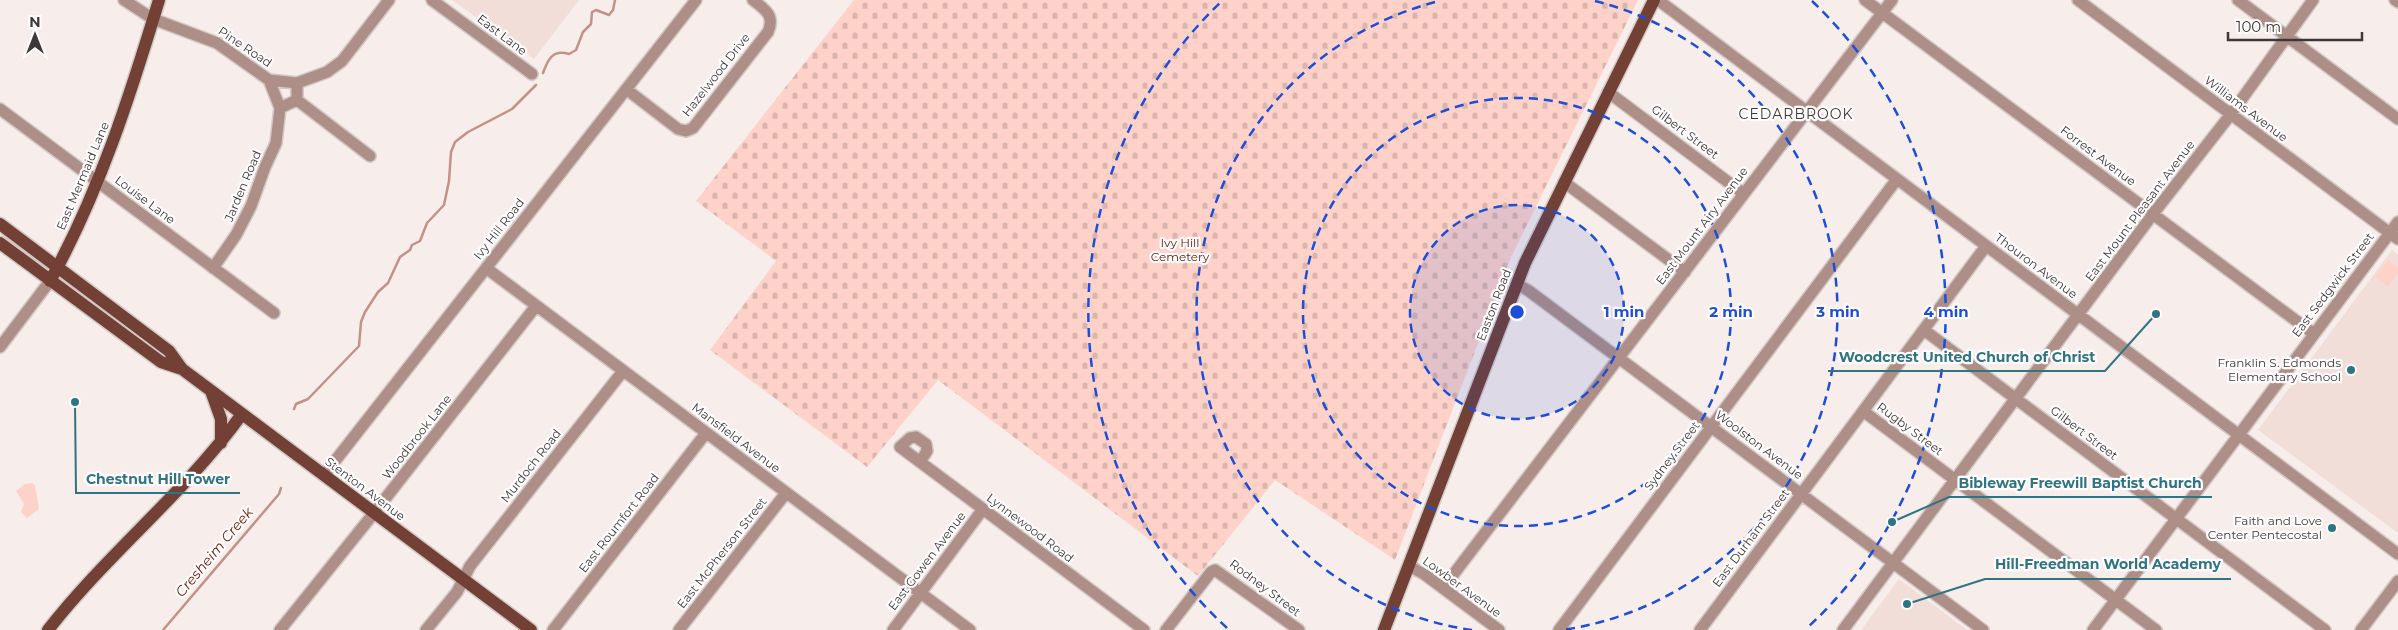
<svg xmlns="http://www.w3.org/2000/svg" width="2398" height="630" font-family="Montserrat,sans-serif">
	<defs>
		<pattern id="cemetery-stones" width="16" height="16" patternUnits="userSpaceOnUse" patternTransform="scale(1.25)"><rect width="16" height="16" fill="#fed2c8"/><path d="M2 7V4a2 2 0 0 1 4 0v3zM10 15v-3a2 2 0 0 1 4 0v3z" fill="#dbb5ad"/></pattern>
	</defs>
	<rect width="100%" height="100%" fill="#f7edea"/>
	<path fill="#f1ded9" d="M452,0h127l-45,59z
		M2392,250l6,5v278l-140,-103z
		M1899,579l68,51h-106z"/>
	<path fill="#fed2c8" d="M2388,260l10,8v5l-10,14 -13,-10z
		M32,483l3,2 4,24 -12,9 -6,-6 3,-8 -8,-13 9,-7z"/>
	<path fill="url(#cemetery-stones)" d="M854,0h784l-127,257 -116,303 -120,-80 -77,96 -260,-196 -71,87 -157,-117 66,-89 -80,-60z"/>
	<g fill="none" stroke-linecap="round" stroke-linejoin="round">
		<path stroke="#c49186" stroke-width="2.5" d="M543,73c5,-14 10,-24 26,-19l7,-4 7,-18 8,-8 1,-12 4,-2 13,5 4,-5 2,-10
			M294,409l2,-5 12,-5 51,-53 2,-24 4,-10 13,-20 10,-9 12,-26 10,-7 2,-5 8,-4 7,-18 17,-18 5,-24 2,-29 4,-10 13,-10 44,-23 24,-24
			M163,630l116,-136 2,-6"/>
		<g stroke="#d2c9c6" stroke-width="14">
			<path id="minor" d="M124,0l29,19 64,24 52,37 28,3v17l-17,8 -11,-28
				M432,0l100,74
				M1658,0l740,554
				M1865,0l449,334
				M2078,0l320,239
				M2238,0l160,119
				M2395,0l3,2
				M297,83l30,-11 15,-11 47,-61
				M626,89l52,40 8,2 7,-3 75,-96c7,-16 -2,-22 -15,-32
				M1608,92l136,102
				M297,100l73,56
				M0,109l274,204
				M1564,182l121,90
				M213,268l23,-33 15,-29 14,-39 11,-24 4,-35
				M486,268l484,362
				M1517,284l12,7 454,339
				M1924,330l401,300
				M0,347l50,-66
				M1863,411l293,219
				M920,462l7,-11 -1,-7 -10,-7 -6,1 -10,9 71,53 12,9 161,121
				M324,475l372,-475
				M1409,566l15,8 75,56
				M1443,588l449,-588
				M280,630l94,-117 162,-207
				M426,630l31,-38 13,-26 153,-195
				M553,630l153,-197
				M679,630l107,-137
				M893,630l90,-121
				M1166,630l45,-58 4,-2 84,60
				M1559,630l338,-451
				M1700,630l286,-384
				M1843,630l310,-416 78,-100 82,-114
				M2093,630l305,-408
				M2361,630l37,-49"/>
		</g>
		<g stroke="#d2c9c6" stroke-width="15">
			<path id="major" d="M0,224l169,127 13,18
				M0,243l161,119 21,7 349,261
				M50,281c49,-88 80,-185 109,-281
				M211,391l10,28v24
				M48,630c60,-77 137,-137 194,-216
				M1384,630l141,-367 129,-263"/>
		</g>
		<use href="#minor" stroke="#ae8f88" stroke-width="11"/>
		<use href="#major" stroke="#724035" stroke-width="12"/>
	</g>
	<circle cx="1517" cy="312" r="107" fill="#1d4ed8" fill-opacity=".12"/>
	<g fill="none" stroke="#1d4ed8" stroke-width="2.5" stroke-dasharray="9 6">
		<circle cx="1517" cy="312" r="107"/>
		<circle cx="1517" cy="312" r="214"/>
		<path d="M1472 630A321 321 0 0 1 1439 1M1595 1A321 321 0 0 1 1562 630"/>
		<path d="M1227 628A429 429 0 0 1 1222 1M1812 1A429 429 0 0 1 1807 628"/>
	</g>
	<g fill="#2e7482" stroke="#fefcfc" stroke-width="2">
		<circle cx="2351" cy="370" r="5"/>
		<circle cx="2332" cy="528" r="5"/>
	</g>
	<g text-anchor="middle" stroke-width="4.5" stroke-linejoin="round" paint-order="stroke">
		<g font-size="12" fill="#3d3938" stroke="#fefcfc">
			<text transform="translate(502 35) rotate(37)" y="4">East Lane</text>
			<text transform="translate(245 47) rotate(34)" y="4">Pine Road</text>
			<text transform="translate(716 75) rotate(-52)" y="4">Hazelwood Drive</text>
			<text transform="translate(2246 109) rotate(37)" y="4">Williams Avenue</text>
			<text transform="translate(1685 132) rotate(37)" y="4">Gilbert Street</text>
			<text transform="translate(2098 156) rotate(37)" y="4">Forrest Avenue</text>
			<text transform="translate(83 176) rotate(-67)" y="4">East Mermaid Lane</text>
			<text transform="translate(243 186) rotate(-67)" y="4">Jarden Road</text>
			<text transform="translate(145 200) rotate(37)" y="4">Louise Lane</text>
			<text transform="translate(2140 211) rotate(-53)" y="4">East Mount Pleasant Avenue</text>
			<text transform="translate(1702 226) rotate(-53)" y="4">East Mount Airy Avenue</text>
			<text transform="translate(499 229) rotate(-52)" y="4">Ivy Hill Road</text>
			<text transform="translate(2036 266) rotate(37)" y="4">Thouron Avenue</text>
			<text transform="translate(2333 285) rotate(-53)" y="4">East Sedgwick Street</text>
			<text transform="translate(1494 305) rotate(-69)" y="4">Easton Road</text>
			<text transform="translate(1910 429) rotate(37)" y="4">Rugby Street</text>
			<text transform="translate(2084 433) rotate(37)" y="4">Gilbert Street</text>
			<text transform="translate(417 437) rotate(-52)" y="4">Woodbrook Lane</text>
			<text transform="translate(736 438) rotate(37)" y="4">Mansfield Avenue</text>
			<text transform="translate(1759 445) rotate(37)" y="4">Woolston Avenue</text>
			<text transform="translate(1672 456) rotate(-53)" y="4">Sydney Street</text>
			<text transform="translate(531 466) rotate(-52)" y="4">Murdoch Road</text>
			<text transform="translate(365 489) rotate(37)" y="4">Stenton Avenue</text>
			<text transform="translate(619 523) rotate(-52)" y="4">East Roumfort Road</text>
			<text transform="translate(1030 528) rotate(37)" y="4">Lynnewood Road</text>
			<text transform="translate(1751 538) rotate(-53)" y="4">East Durham Street</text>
			<text transform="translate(722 553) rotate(-52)" y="4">East McPherson Street</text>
			<text transform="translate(927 561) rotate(-53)" y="4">East Gowen Avenue</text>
			<text transform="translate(1462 587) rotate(36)" y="4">Lowber Avenue</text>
			<text transform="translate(1265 588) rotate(37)" y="4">Rodney Street</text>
		</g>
		<g font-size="12" fill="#681808" stroke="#fefcfc">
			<text x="1180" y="247">Ivy Hill<tspan x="1180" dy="14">Cemetery</tspan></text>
		</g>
		<g font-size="12" fill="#3d3938" stroke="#fefcfc" text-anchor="end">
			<text x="2341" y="367">Franklin S. Edmonds<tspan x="2341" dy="14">Elementary School</tspan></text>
			<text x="2322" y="525">Faith and Love<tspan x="2322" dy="14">Center Pentecostal</tspan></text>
		</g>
		<g font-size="14" letter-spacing="1" fill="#3d3938" stroke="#fefcfc">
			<text x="1796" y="119">CEDARBROOK</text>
		</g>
		<g font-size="14" font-style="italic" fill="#6a1a0a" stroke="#fefcfc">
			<text transform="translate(214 552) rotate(-50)" y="5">Cresheim Creek</text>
		</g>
	</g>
	<circle cx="1517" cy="312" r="8" fill="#1d4ed8" stroke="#fefcfc" stroke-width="2.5"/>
	<g font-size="15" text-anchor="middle" font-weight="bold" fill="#1d4ed8" stroke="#fefcfc" stroke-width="4.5" stroke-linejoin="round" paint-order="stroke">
		<text x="1624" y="317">1 min</text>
		<text x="1731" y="317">2 min</text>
		<text x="1838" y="317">3 min</text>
		<text x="1946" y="317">4 min</text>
	</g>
	<path fill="none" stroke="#2e7482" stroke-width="2" d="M2156 314L2105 371H1828M75 402L76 493H240M1892 522L1949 497H2212M1907 604L1985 579H2231"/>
	<g fill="#2e7482" stroke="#fefcfc" stroke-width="2">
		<circle cx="2156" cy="314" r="5"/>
		<circle cx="75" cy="402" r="5"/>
		<circle cx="1892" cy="522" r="5"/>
		<circle cx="1907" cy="604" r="5"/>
	</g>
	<g font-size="14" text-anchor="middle" font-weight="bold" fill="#2e7482" stroke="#fefcfc" stroke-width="4.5" stroke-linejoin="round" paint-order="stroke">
		<text x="1967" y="362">Woodcrest United Church of Christ</text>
		<text x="158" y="484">Chestnut Hill Tower</text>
		<text x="2080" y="488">Bibleway Freewill Baptist Church</text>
		<text x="2108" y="569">Hill-Freedman World Academy</text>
	</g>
	<g transform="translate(35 35)" stroke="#fefcfc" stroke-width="4" paint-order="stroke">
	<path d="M0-4L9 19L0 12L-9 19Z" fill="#3d3938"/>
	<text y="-8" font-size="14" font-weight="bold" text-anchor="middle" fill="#3d3938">N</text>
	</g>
	<path d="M2228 32v8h134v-8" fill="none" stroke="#3d3938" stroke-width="2.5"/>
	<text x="2236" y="32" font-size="15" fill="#3d3938" stroke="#fefcfc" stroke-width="4" paint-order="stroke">100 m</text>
</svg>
